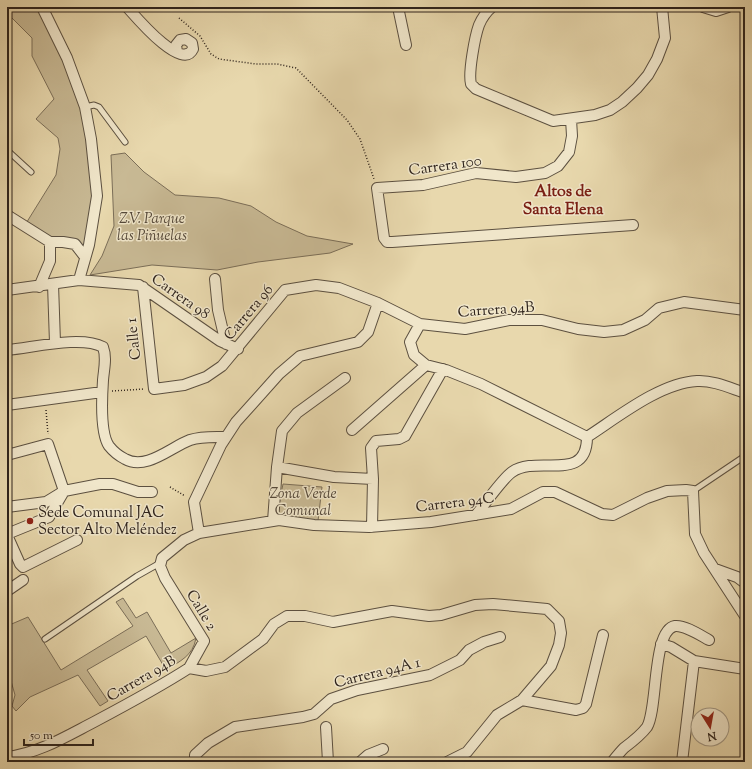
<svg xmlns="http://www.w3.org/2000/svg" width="752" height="769" font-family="'Sorts Mill Goudy',serif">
	<rect width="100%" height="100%" fill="#e8d8ad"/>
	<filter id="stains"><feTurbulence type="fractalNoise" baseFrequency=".005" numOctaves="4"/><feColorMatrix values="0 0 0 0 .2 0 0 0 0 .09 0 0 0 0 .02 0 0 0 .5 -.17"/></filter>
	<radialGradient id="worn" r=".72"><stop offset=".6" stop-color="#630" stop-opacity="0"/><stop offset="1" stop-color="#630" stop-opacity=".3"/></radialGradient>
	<path fill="#c8b994" stroke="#7b6e58" d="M7,7h32l43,97 14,92 -12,59 -8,-11 -26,-3 -25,-16 31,-50 4,-26 -2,-11 -22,-19 18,-20 -22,-43v-18l-25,-25z
		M125,153l19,19 31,23 44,3 32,8 25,16 31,14 46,8 -23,9 -72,9 -41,8 -65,-5 -62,10 12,-19 12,-30 -3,-71z
		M283,484l39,3 -4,34 -41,-7z
		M123,598l13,20 11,-6 24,41 25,-15c-3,18 -16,23 -30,32l-20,-34 -59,34 21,31 -8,5 -22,-31 -48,22 -14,14 -4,-5 3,-11 -8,-28v-41l21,-9 33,53 72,-44 -17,-24z"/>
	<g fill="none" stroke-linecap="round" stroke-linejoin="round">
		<g stroke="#5c5040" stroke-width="7">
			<path id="service" d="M85,107l9,-2 5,2 26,35
				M7,150l24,22
				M693,491l52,-35
				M45,639l92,-63 23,-13"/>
		</g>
		<g stroke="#5c5040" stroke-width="12">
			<path id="minor" d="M42,7l25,51 18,49 6,32 6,57 -8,49 -10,35
				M127,7c9,10 55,65 66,42l-1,-6 -6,-4 -6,1 -4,5 1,7
				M398,7l8,38
				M492,7c-6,5 -10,11 -13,18 -4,11 -11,48 -8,59l5,5 77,32 42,-6 15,-5 12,-8 15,-14 11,-13 9,-16 8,-21 -3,-31
				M703,7l13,4 12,-4
				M571,119l1,17 -3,16 -11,14 -13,7 -29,4 -40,-4 -53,12 -46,3 7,50 3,4h5l241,-17
				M7,215l43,27h13l12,2 10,13
				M215,279l3,31 8,34
				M53,284l2,59
				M39,287l11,-26v-19
				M143,287l11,102 30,-4 22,-8 16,-11 63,-76 31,-5 23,3 39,15 42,21 45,5 44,-9h33l36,9 26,3 19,-2 22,-10 14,-12 25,-6 61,8
				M7,290l72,-10 60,5 81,56 18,8
				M420,324l-10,18 4,13 12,10 20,5 35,14 106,53
				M7,350c25,-2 74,-15 96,-3 4,11 1,21 0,33 -1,15 -3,53 6,66 4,5 10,10 16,13 21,12 46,-12 65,-19 12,-4 24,-3 36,-3
				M7,405l95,-13
				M352,430l74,-65
				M587,437c31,-20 73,-54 110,-56 16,-1 33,7 48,12
				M7,455l41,-11 16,47
				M277,467l57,10 39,2
				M7,507l39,-5 18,-11 36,-7h13l25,8h14
				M476,515c8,-10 27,-37 36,-43 26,-18 75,12 75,-35
				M273,521l4,-54 5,-36 15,-18 48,-35
				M372,527l1,-48 -2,-31 5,-7 23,-2 6,-3 38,-67
				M199,533l-5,-31 27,-57 15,-23 43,-48 21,-18 58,-14 10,-10 10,-29
				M7,534l42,-17 14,-24
				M7,535l13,29 3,3 54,-27
				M715,569l22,8 8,6
				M7,591l16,-11
				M661,644l10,3 23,14 51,8
				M189,668l15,-27 -39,-63 -5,-12 2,-8 22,-18 15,-7 80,-13 35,5 55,2 62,-5 80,-13 32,-17h12l47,22 11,1 34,-17 20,-7 19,-1 7,1 2,43 9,19 41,63
				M522,700l54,10 7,-2 3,-4 17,-69
				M326,727l2,35
				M7,757c32,-4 58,-20 87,-35 32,-17 64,-34 95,-54l17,3 19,-4 38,-28 11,-15 13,-8h18l28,6 59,-11 37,5 12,-1 34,-10 18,-1 54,5 12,12 2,12 -2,12 -8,21 -29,34 -25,15 -30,37 -20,10
				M195,762v-7l13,-12 27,-16 68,-10 11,-3 17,-15 26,-9 73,-15 30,-15 9,-10 15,-8 16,-5
				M360,762l8,-7 15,-6
				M612,762c4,-5 8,-10 12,-14 8,-6 17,-13 23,-21 11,-18 5,-97 28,-101 10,-1 25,9 34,14
				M682,762l12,-101"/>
		</g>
		<path stroke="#2e231c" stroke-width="1.5" stroke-dasharray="1 2" stroke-linecap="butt" d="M179,18l21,18 11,18 8,5 37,5h21l19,4 51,52 13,19 14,40
			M112,391l32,-2
			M46,410l2,24
			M170,487l15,9"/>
		<use href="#service" stroke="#f0e6ca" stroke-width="5"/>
		<use href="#minor" stroke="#f0e6ca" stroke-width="10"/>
	</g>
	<circle fill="#8f2418" stroke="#f0e6ca" stroke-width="1.5" cx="30" cy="521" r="4"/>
	<g text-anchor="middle" stroke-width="3" stroke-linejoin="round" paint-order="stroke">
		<g font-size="15" fill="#2e231c" stroke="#f0e6ca">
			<text transform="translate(445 165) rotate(-8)" y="5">Carrera 100</text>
			<text transform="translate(181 296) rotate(35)" y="5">Carrera 98</text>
			<text transform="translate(496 309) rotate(-4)" y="5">Carrera 94B</text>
			<text transform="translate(248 312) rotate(-50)" y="5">Carrera 96</text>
			<text transform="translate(133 339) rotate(-96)" y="5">Calle 1</text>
			<text transform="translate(455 502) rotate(-7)" y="5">Carrera 94C</text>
			<text transform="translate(202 610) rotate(59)" y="5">Calle 2</text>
			<text transform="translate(377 672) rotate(-14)" y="5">Carrera 94A 1</text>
			<text transform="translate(141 678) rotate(-30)" y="5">Carrera 94B</text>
		</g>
		<g font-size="15" font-style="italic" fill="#54483a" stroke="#f0e6ca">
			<text x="152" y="223">Z.V. Parque<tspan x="152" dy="17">las Piñuelas</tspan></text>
			<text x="303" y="498">Zona Verde<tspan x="303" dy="17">Comunal</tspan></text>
		</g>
		<g font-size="15" fill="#2e231c" stroke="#f0e6ca" text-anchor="start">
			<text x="38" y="517">Sede Comunal JAC<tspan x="38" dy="17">Sector Alto Meléndez</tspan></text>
		</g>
		<g font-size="16" font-weight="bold" fill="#7a1f14" stroke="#f0e6ca">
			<text x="563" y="196">Altos de<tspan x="563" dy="18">Santa Elena</tspan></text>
		</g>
	</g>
	<rect width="752" height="769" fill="none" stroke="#e8d8ad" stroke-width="24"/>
	<rect x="8" y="8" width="736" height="753" fill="none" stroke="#2e231c" stroke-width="2"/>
	<rect x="12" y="12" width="728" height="745" fill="none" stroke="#2e231c"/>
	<g transform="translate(710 727) rotate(169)"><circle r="19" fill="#f0e6ca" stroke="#a29884"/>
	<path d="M0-3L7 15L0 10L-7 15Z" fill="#8f2418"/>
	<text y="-6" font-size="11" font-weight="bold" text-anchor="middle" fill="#2e231c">N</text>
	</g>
	<path d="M24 739v6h69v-6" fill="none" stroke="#2e231c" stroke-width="2"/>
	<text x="30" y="739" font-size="12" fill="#2e231c" stroke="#f0e6ca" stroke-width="3" paint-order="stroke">50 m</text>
	<rect width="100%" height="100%" filter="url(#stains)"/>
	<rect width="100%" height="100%" fill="url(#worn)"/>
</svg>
